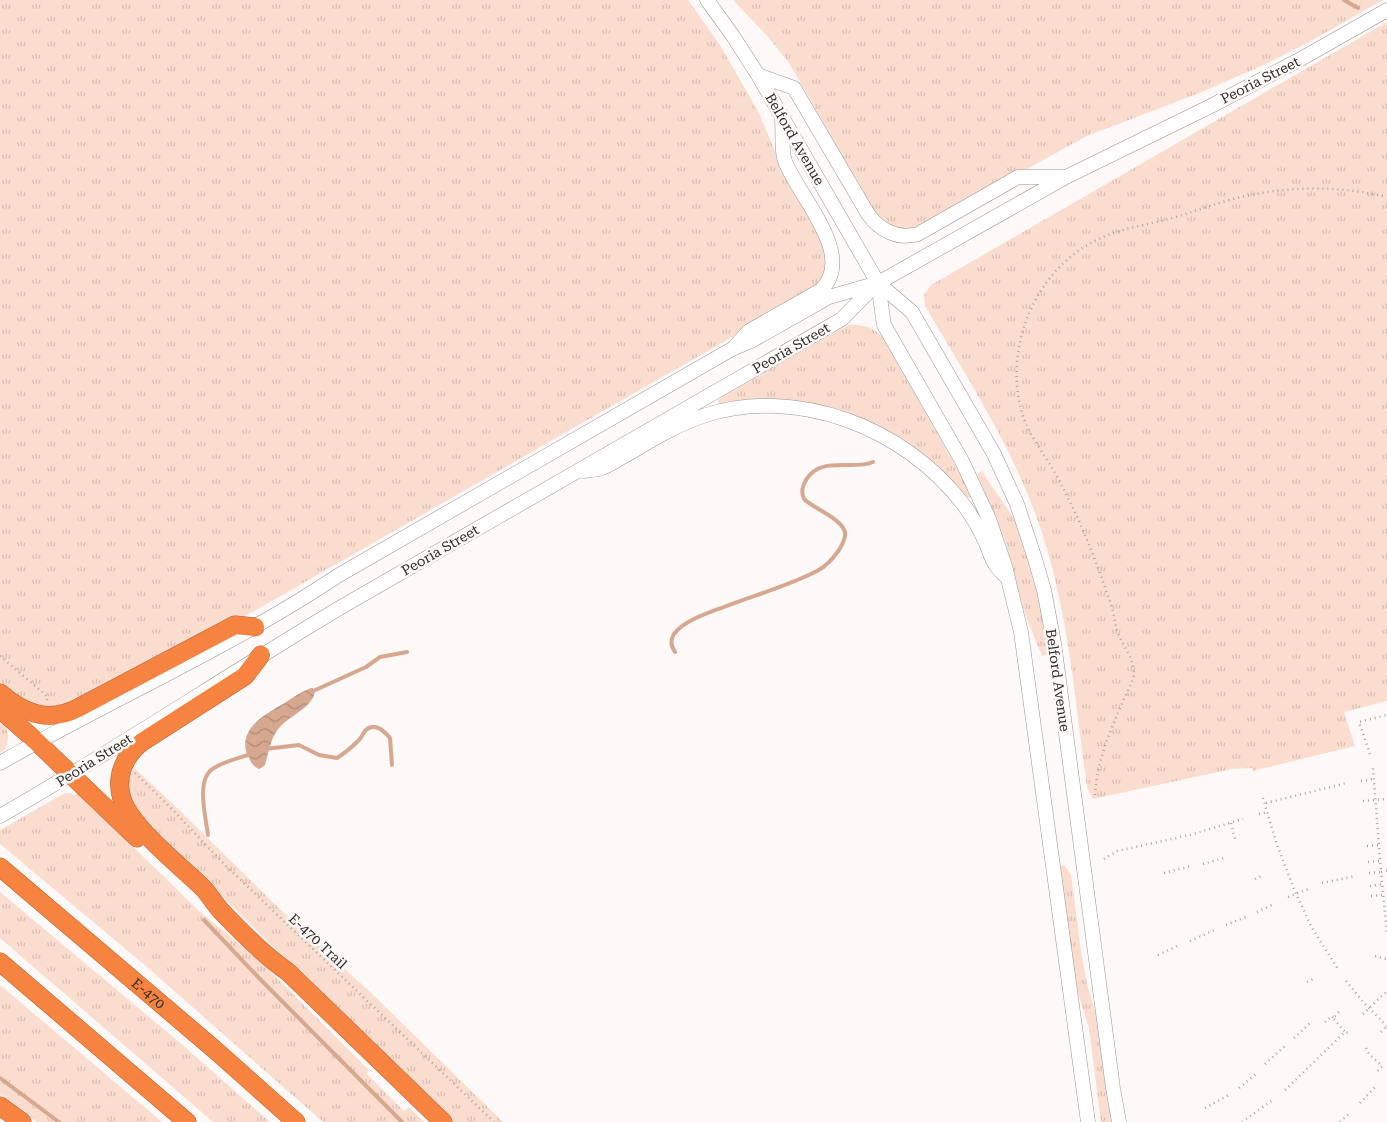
<svg xmlns="http://www.w3.org/2000/svg" width="1387" height="1122" font-family="'Roboto Serif',serif">
	<defs>
		<pattern id="grass-tufts" width="24" height="20" patternUnits="userSpaceOnUse" patternTransform="scale(1.25)"><rect width="24" height="20" fill="#fbddcf"/><path d="M3 7l-1-3M5 7V3M7 7l1-3M15 17l-1-3M17 17v-4M19 17l1-3" fill="none" stroke="#d7beb2"/></pattern>
		<pattern id="water-waves" width="16" height="10" patternUnits="userSpaceOnUse" patternTransform="scale(1.25)"><rect width="16" height="10" fill="#d7a890"/><path d="M0 5q4-4 8 0t8 0" fill="none" stroke="#af8976"/></pattern>
	</defs>
	<rect width="100%" height="100%" fill="#fdf9f8"/>
	<path fill="url(#grass-tufts)" d="M0,0h688l32,45 39,68 28,67 35,60 6,17 -2,16 -12,17 -556,319 -180,95 -37,4 -41,-20z
		M733,0h650l-81,46 -43,21 -62,27 -110,42 -168,92c-18,1 -28,2 -42,-12l-88,-153 -20,-25z
		M1387,22v679l-43,11 11,34 -103,25v-3l-20,1 -139,30 -6,-11c-12,-89 -19,-180 -48,-264 -27,-78 -73,-148 -114,-218l-1,-11 7,-10z
		M848,325c14,-1 26,2 35,13l72,127 16,31 -1,2 -5,-1 -19,-22 -30,-26 -31,-19 -25,-12 -141,-14 -1,-3 2,-3z
		M982,471c9,16 21,29 30,45 20,37 30,96 36,138l-6,2 -16,-39 -21,-77 -28,-66z
		M0,720c9,8 10,19 5,29l-5,4z
		M133,767l38,35 120,118 77,70 135,132h-52l-290,-286 -12,-6 -21,-29 -1,-28 5,1z
		M65,793h6l3,2 4,-2 120,117 63,52 107,107 -1,5 37,37 5,-4 15,15h-101l-176,-155 -147,-123v-14z
		M1062,865l3,1 6,9 10,76 6,33 9,31 16,107h-11l-12,-94 -12,-38 -17,-122z
		M0,892l179,150 91,80h-57l-213,-184z
		M0,985l162,137h-125l-37,-28z"/>
	<path fill="url(#water-waves)" d="M311,688h2l2,4c-4,17 -25,23 -36,36 -9,11 -10,24 -14,37l-6,4c-7,-3 -9,-9 -12,-15 -9,-25 18,-40 36,-50 9,-6 18,-12 28,-16z"/>
	<g fill="none" stroke-linecap="round" stroke-linejoin="round">
		<path stroke="#d7a890" stroke-width="4" d="M1344,0l14,8
			M675,652c-4,-6 -5,-12 -1,-18 11,-14 34,-21 50,-27 31,-12 64,-21 93,-36 10,-5 16,-13 22,-21 3,-5 7,-11 6,-18 -4,-14 -31,-23 -41,-33 -3,-7 -2,-12 2,-19 15,-25 46,-9 67,-18
			M311,692l55,-25 14,-10 27,-5
			M265,749l34,-4 20,10 18,3c8,-5 15,-11 22,-18 3,-3 4,-7 7,-10 9,-8 18,1 24,8l2,27
			M208,835c-2,-17 -13,-57 6,-67 11,-7 25,-10 37,-14
			M204,920l55,58 143,144
			M0,1078l59,44"/>
		<g stroke="#979492" stroke-width="15">
			<path id="secondary" d="M707,0l26,36 25,39 120,208 34,29 82,142 23,50 18,55 9,31 10,53 59,445 6,34
				M758,75l36,13 74,126c11,16 30,26 50,20l100,-57h47
				M878,283l6,42 78,136 27,58 16,47 16,66 67,490
				M736,345l13,-14 72,-41c36,-35 -23,-94 -36,-129 -4,-10 -2,-31 -3,-42
				M583,471c6,-1 13,-1 19,-3 9,-3 18,-10 26,-14 24,-14 48,-29 75,-38 94,-31 202,12 260,88 9,12 17,26 23,39 3,7 5,15 9,21 2,4 7,8 10,12
				M0,763c112,-64 231,-116 339,-188l393,-226 21,-9 76,-43 49,-14 188,-106 145,-71 88,-46 88,-50
				M0,816c116,-66 227,-141 343,-210l499,-287 35,-36"/>
		</g>
		<g stroke="#b16539" stroke-width="19">
			<g id="highway">
				<path d="M261,655l-16,21 -103,66c-18,14 -27,35 -20,57 10,30 59,67 82,90 7,8 12,17 19,24 20,21 41,42 65,59l155,150"/>
				<path d="M0,693c24,21 49,30 78,15l157,-83 20,2"/>
				<path d="M0,709l37,33 100,96"/>
				<path id="s1" d="M0,867l214,182 82,73"/>
				<path d="M0,962l187,160"/>
				<path d="M0,1106l22,16"/>
			</g>
		</g>
		<path stroke="#a7a4a3" stroke-width="2.5" stroke-dasharray="1 4" stroke-linecap="butt" d="M0,656l47,40v5
			M1370,754l-11,-32 28,-7
			M135,773l35,34 53,56 271,259
			M1361,781l12,-2
			M1095,795c2,-41 22,-79 38,-116 4,-19 -10,-31 -16,-48 -2,-8 -3,-16 -5,-23 -14,-43 -31,-86 -52,-126 -12,-24 -30,-43 -38,-69 -18,-63 10,-136 67,-169 21,-12 44,-17 68,-22 26,-6 50,-16 76,-23 50,-13 104,-14 154,-2
			M1263,798l14,47 19,49 16,34 26,41
			M1363,801l24,-2
			M1266,803l81,-20
			M1259,814l9,-2
			M1231,823l4,16
			M1367,846l12,-1
			M1104,859l13,-8 73,-16 53,-16
			M1368,862l12,-1
			M1203,864l21,-6
			M1387,871l-6,1 6,62
			M1164,873l27,-7
			M1369,873l12,-1 -8,-104
			M1255,879l6,-3
			M1322,883l34,-7
			M1370,886l13,-2
			M1371,896l12,-1
			M1288,897l23,-9
			M1257,912l15,-7
			M1226,925l20,-8
			M1190,941l25,-11
			M1158,955l19,-9
			M1375,956l12,3
			M1346,981l19,23 22,22
			M1307,982l6,-3
			M1339,1012l-6,6 12,14
			M1363,1014l24,-23
			M1325,1022l7,-6 1,2
			M1381,1032l6,-6
			M1294,1038l16,-15
			M1366,1048l3,6 13,12 -6,7
			M1265,1064l20,-18
			M1239,1088l17,-14
			M1285,1090l60,-58 6,2
			M1360,1103l15,-16
			M1205,1108l24,-13
			M1242,1122l32,-23
			M1340,1122l11,-10"/>
		<use href="#secondary" stroke="#fff" stroke-width="14"/>
		<use href="#highway" stroke="#f78340" stroke-width="18"/>
	</g>
	<g text-anchor="middle" stroke-width="5" stroke-linejoin="round" paint-order="stroke">
		<g font-size="14" fill="#2e2d2c" stroke="#fdf9f8">
			<text transform="translate(1260 80) rotate(-27)" y="5">Peoria Street</text>
			<text transform="translate(795 139) rotate(60)" y="5">Belford Avenue</text>
			<text transform="translate(791 348) rotate(-30)" y="5">Peoria Street</text>
			<text transform="translate(440 550) rotate(-30)" y="5">Peoria Street</text>
			<text transform="translate(1058 680) rotate(82)" y="5">Belford Avenue</text>
			<text transform="translate(94 760) rotate(-32)" y="5">Peoria Street</text>
			<text transform="translate(318 941) rotate(43)" y="5">E-470 Trail</text>
			<text dy="5" stroke="none"><textPath href="#s1" startOffset="195">E-470</textPath></text>
		</g>
	</g>
</svg>
